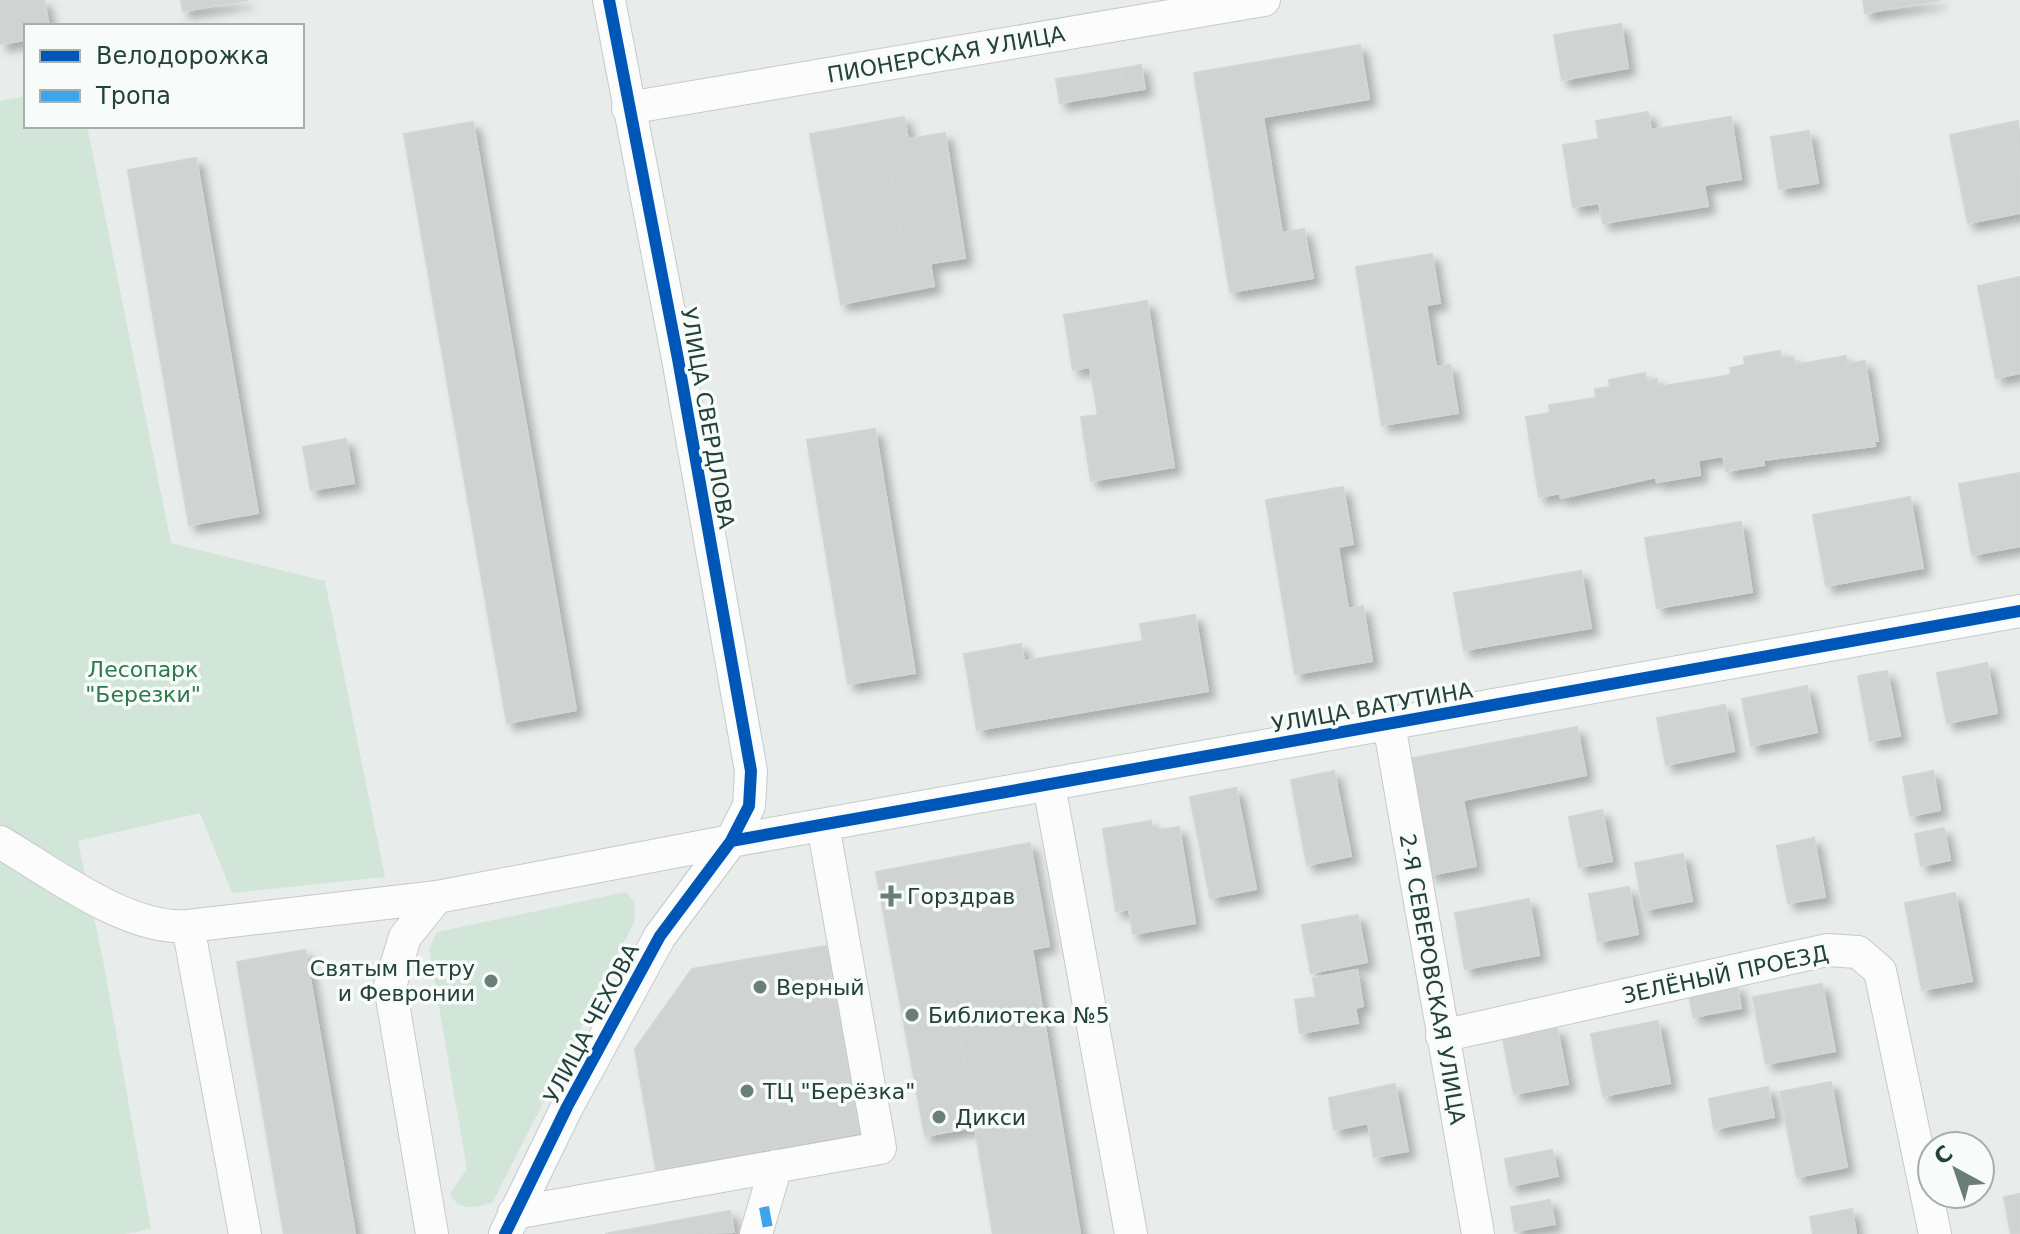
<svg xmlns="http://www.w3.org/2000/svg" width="2020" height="1234" font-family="'DejaVu Sans',sans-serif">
	<defs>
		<filter id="shadow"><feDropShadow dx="7" dy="7" stdDeviation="4" flood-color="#0004"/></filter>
	</defs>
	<rect width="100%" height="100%" fill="#e8edeb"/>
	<path fill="#d1e6d8" d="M26,96v30h61l84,417 154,38 60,296 -153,16 -32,-80 -122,28 26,124 47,264 -26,5h-125v-1133z
		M626,892l8,9 1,20 -142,281c-16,6 -36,10 -43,-9l17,-24 -38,-220 8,-17z"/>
	<path fill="#cfd4d2" stroke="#d1d6d4" stroke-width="2" filter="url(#shadow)" d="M0,0h44l5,26h-23v14l-26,4z
		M181,0h67l-65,11z
		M1863,0h78l-76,13z
		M1621,24l7,44 -66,12 -8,-45z
		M1360,45l9,54 -106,18 19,116 22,-4 9,49 -83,14 -36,-219z
		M1141,65l4,24 -21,3 -4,-23z
		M1120,69l4,23 -21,4 -4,-24z
		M1099,72l4,24 -21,3 -5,-23z
		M1077,76l5,23 -22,4 -4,-24z
		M1648,112l3,18 80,-13 10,62 -37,6 4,21 -105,17 -4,-20 -26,4 -10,-62 36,-6 -3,-18z
		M904,117l4,22 -22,4 21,124 23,-4 4,23 -93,18 -31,-170z
		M2018,121l2,92 -52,10 -18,-88z
		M473,122l103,588 -69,13 -103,-589z
		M1809,131l9,52 -39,6 -8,-52z
		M945,133l20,125 -58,9 -21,-124z
		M196,158l62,355 -69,12 -61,-355z
		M1432,254l8,49 -14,2 10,62 14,-2 8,48 -76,12 -26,-158z
		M2020,277v96l-24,5 -18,-92z
		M1147,301l27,166 -83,14 -10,-64 17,-2 -8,-48 -17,3 -9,-55z
		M1780,351l1,8 12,-2 2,8 51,-9 1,8 18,-3 13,80h-4l1,5 -112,14 1,5 -38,6 -3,-15 -25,4 2,15 -43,7 -1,-5 -95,21 -1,-5 -21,4 -13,-80 24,-4 -1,-8 47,-7 -1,-9 15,-2 -1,-7 36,-7 1,8 11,-2 1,8 73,-12 -1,-7 15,-3 -1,-8z
		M875,429l40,244 -67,11 -41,-244z
		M346,439l8,44 -43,7 -8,-43z
		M2020,473v73l-48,9 -13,-71z
		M1343,487l10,57 -15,3 10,62 15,-3 9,55 -77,13 -29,-174z
		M1910,497l13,71 -97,18 -13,-71z
		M1741,522l11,70 -95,16 -12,-70z
		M1581,571l10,57 -127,22 -10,-57z
		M1195,615l13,76 -231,39 -13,-76 57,-10 3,17 119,-20 -3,-17z
		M1987,663l10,50 -50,10 -10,-50z
		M1887,671l13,65 -30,5 -12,-65z
		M1807,686l10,46 -66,14 -9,-47z
		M1725,705l9,46 -68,14 -9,-47z
		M1577,727l9,48 -123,25 13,66 -46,9 -22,-116z
		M1334,771l17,85 -44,9 -16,-85z
		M1933,771l7,39 -30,6 -7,-39z
		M1236,788l20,101 -46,9 -20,-101z
		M1602,810l10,51 -33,6 -10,-50z
		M1151,821l1,10 27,-4 16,96 -62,11 -4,-25 -13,2 -13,-82z
		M1944,828l6,32 -29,6 -6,-32z
		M1814,838l11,59 -37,6 -11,-57z
		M1030,843l19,103 -17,3 -7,-37 -84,14 34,201 -50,9 -49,-264z
		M1683,854l9,47 -48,9 -9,-47z
		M1629,887l9,47 -40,8 -9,-48z
		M1955,893l17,88 -50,9 -17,-87z
		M1529,899l10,56 -74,14 -10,-56z
		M1025,912l7,37 48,285h-87l-18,-107 -34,-201z
		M1358,915l9,47 -56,11 -9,-48z
		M826,946l33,187 -203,36 -21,-120 57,-80z
		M305,950l50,284h-71l-47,-272z
		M1357,970l6,36 -8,2 3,15 -58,10 -5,-33 21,-3 -3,-19z
		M1822,984l13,67 -69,13 -13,-67z
		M1737,985l4,23 -48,9 -4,-23z
		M1658,1021l12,62 -67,13 -12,-62z
		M1557,1028l11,56 -54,10 -11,-55z
		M1831,1082l16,85 -50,10 -17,-85z
		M1395,1084l13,67 -34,6 -6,-34 -34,7 -5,-32z
		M1768,1087l6,30 -60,12 -5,-30z
		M1552,1150l6,26 -48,10 -5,-27z
		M2020,1194v40h-9l-7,-37z
		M1550,1200l5,24 -40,7 -4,-24z
		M1852,1209l4,25h-43l-3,-17z
		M730,1211l4,21 -129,2z"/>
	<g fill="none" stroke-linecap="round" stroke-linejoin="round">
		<g stroke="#c5cac8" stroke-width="34">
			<path id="minor" d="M628,108l636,-108
				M1389,724l89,510
				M1049,785l82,449
				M0,842c51,30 128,89 188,84l249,-29 294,-56 1289,-230
				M188,926l57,308
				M1442,1036l385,-86 31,2 22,19 55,263
				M514,1213l366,-65 -57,-323
				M432,1234l-42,-248 15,-49 32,-40
				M505,1234l62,-127 93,-171 71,-95 18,-35 2,-35 -73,-412 -69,-359
				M756,1234l20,-68"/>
		</g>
		<use href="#minor" stroke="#fcfcfc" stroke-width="32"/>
		<path stroke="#3ea4ec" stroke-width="10" stroke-dasharray="20 10" stroke-linecap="butt" d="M764,1207l5,27"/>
		<g stroke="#f7fbf9" stroke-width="17">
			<path id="cycleway" d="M731,841l1289,-230
				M505,1234l62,-127 93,-171 71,-95 18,-35 2,-35 -73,-412 -69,-359"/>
		</g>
		<use href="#cycleway" stroke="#0057b8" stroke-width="12"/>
	</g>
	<g fill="#697e78" stroke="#f7fbf9" stroke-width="3">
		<path d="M887 884h8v8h8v8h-8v8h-8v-8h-8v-8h8z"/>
		<circle cx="491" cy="981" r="8"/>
		<circle cx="760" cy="987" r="8"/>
		<circle cx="912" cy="1015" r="8"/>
		<circle cx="747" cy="1091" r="8"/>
		<circle cx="939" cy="1117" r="8"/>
	</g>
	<g text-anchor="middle" stroke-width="7" stroke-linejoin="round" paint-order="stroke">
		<g font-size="22" fill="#24423a" stroke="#f7fbf9">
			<text transform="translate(946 54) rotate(-10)" y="8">ПИОНЕРСКАЯ УЛИЦА</text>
			<text transform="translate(708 418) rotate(80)" y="8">УЛИЦА СВЕРДЛОВА</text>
			<text transform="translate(1372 707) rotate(-10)" y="8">УЛИЦА ВАТУТИНА</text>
			<text transform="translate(1725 974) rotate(-12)" y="8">ЗЕЛЁНЫЙ ПРОЕЗД</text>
			<text transform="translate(1433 979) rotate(80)" y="8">2-Я СЕВЕРОВСКАЯ УЛИЦА</text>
			<text transform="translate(591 1023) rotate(-62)" y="8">УЛИЦА ЧЕХОВА</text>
		</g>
		<g font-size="22" fill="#2d7a4b" stroke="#f7fbf9">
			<text x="143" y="677">Лесопарк<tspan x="143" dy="25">"Березки"</tspan></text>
		</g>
		<g font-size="22" fill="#24423a" stroke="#f7fbf9" text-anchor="start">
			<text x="907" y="904">Горздрав</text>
			<text x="475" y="976" text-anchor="end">Святым Петру<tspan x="475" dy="25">и Февронии</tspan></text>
			<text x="776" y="995">Верный</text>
			<text x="928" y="1023">Библиотека №5</text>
			<text x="763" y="1099">ТЦ "Берёзка"</text>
			<text x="955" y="1125">Дикси</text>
		</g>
	</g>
	<rect x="24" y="24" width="280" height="104" fill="#f7fbf9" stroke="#a3b1ad" stroke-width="2"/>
	<rect x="40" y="50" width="40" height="12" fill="#0057b8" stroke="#a3b1ad" stroke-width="2"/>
	<text x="96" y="64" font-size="24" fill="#24423a">Велодорожка</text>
	<rect x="40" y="90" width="40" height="12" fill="#3ea4ec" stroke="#a3b1ad" stroke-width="2"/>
	<text x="96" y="104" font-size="24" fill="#24423a">Тропа</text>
	<g transform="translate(1956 1170) rotate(320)"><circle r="38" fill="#f7fbf9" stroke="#a3b1ad" stroke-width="2"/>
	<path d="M0-6L14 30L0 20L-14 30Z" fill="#697e78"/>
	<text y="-12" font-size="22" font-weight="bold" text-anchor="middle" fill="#24423a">С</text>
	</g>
</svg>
